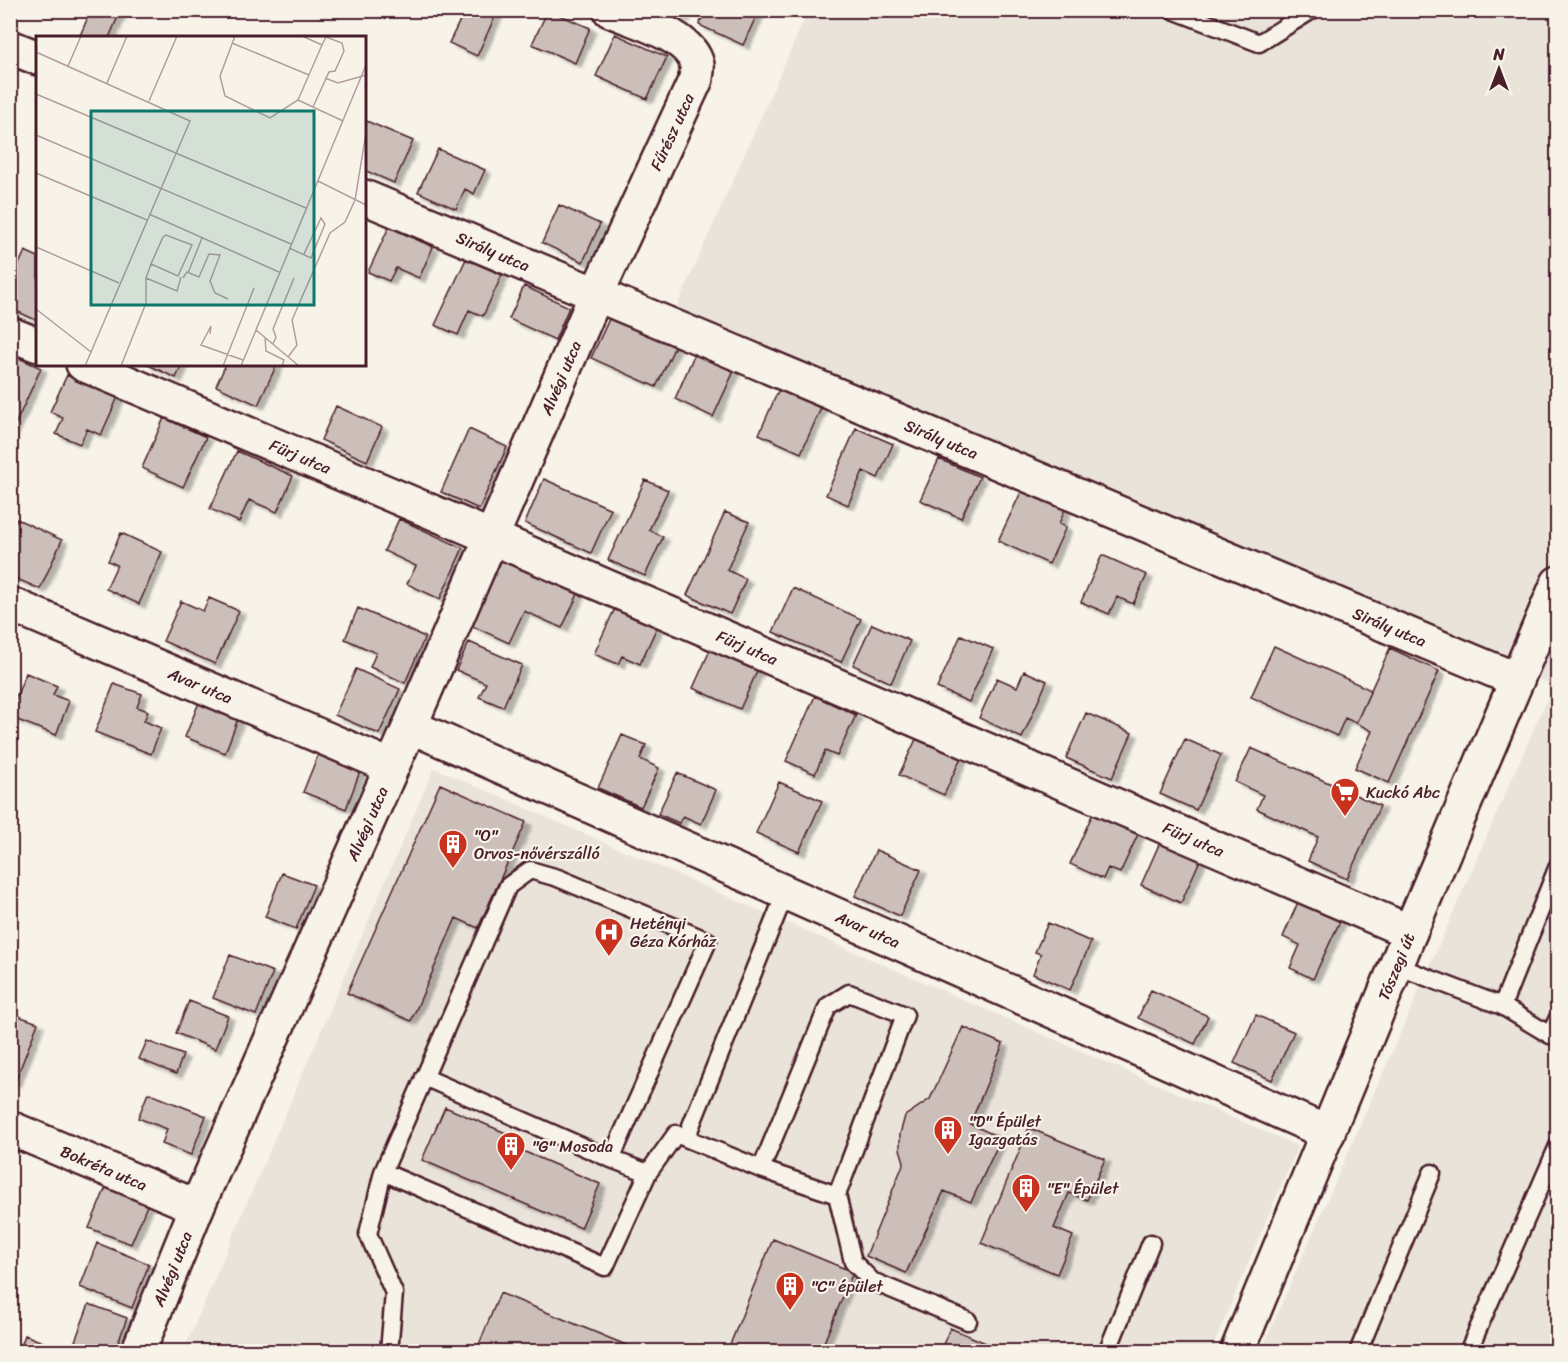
<svg xmlns="http://www.w3.org/2000/svg" width="1568" height="1362" font-family="Sriracha,sans-serif">
	<defs>
		<filter id="shadow"><feDropShadow dx="6" dy="4" stdDeviation="1.5" flood-color="#0004"/></filter>
	</defs>
	<rect width="100%" height="100%" fill="#f7f3e8"/>
	<filter id="ink" filterUnits="userSpaceOnUse"><feTurbulence type="fractalNoise" baseFrequency=".0167" numOctaves="2"/><feDisplacementMap in="SourceGraphic" scale="12" xChannelSelector="R" yChannelSelector="G"/><feConvolveMatrix kernelMatrix="1 2 1 2 8 2 1 2 1" color-interpolation-filters="sRGB"/></filter>
	<g filter="url(#ink)">
		<path fill="#eae3da" d="M808,11h749v1340h-296l292,-666 -887,-354z
			M434,768l864,378 -87,205 -1028,1z"/>
		<path fill="#ccbfb9" stroke="#4a1f2b" stroke-width="1.5" filter="url(#shadow)" d="M91,10h21l7,4 -10,24h-30z
			M455,10h43l-21,46 -28,-13 14,-29z
			M548,10l42,18 -15,35 -43,-19z
			M667,10h19l-3,8z
			M706,10h53l-16,35 -44,-20z
			M615,34l52,23 -20,42 -51,-23z
			M364,120l49,21 -19,42 -30,-13z
			M438,149l47,21 -11,24 -9,-5 -9,20 -38,-17z
			M559,205l41,19 -17,38 -41,-19z
			M389,227l44,20 -14,31 -23,-10 -7,13 -21,-9z
			M25,251l13,6v64l-28,-13v-34l4,1z
			M466,259l36,16 -19,41 -14,-6 -11,25 -23,-10z
			M524,286l45,21 -14,33 -46,-21z
			M610,317l65,29 -19,41 -65,-29z
			M695,353l39,18 -21,46 -38,-18z
			M10,354l31,14 -31,68z
			M146,364h36l-6,14z
			M226,364h51l-19,41 -42,-19z
			M67,375l51,22 -17,38 -14,-6 -7,15 -24,-10 7,-16 -13,-6z
			M779,389l42,19 -20,45 -42,-19z
			M336,406l46,21 -15,34 -46,-21z
			M164,418l42,19 -23,50 -41,-19z
			M856,428l37,16 -15,34 -15,-7 -15,34 -22,-10z
			M469,429l38,18 -28,62 -38,-17z
			M237,451l56,25 -16,36 -28,-12 -10,22 -29,-13z
			M939,459l41,18 -19,41 -41,-18z
			M544,479l67,30 -20,44 -66,-30z
			M645,480l23,10 -19,40 14,7 -18,39 -37,-16z
			M1022,490l43,19 -6,15 7,3 -17,37 -51,-23z
			M725,512l24,10 -22,48 19,9 -16,35 -43,-19z
			M17,519l45,21 -22,49 -30,-13v-43z
			M399,519l64,29 -23,51 -33,-15 9,-18 -32,-15z
			M121,533l41,19 -23,52 -33,-15 11,-24 -9,-4z
			M1102,555l45,20 -14,29 -16,-7 -8,17 -28,-12z
			M502,559l76,35 -16,34 -38,-17 -15,32 -37,-17z
			M793,588l68,31 -20,43 -68,-30z
			M209,598l30,13 -24,53 -52,-23 18,-40 22,10z
			M358,608l67,29 -20,46 -35,-16 6,-14 -31,-14z
			M615,608l42,19 -17,37 -18,-8 -4,8 -24,-10z
			M872,624l38,17 -19,42 -38,-18z
			M961,635l32,14 -24,53 -32,-14z
			M469,642l53,23 -19,42 -24,-10 7,-14 -30,-13z
			M1274,646l97,44 -15,33 -11,-5 -8,18 -86,-39z
			M711,648l47,21 -18,40 -47,-21z
			M1390,648l49,23 -50,112 -34,-15 17,-37 -16,-8z
			M356,669l44,20 -21,45 -44,-19z
			M1024,671l23,10 -25,57 -43,-20 18,-40 20,9z
			M26,673l31,13 -4,9 16,6 -13,34 -46,-18v-5z
			M114,684l28,10 -5,13 11,4 -4,10 17,7 -10,26 -56,-22z
			M815,696l41,19 -19,41 -12,-5 -10,23 -29,-13z
			M200,700l39,16 -14,37 -40,-16z
			M1086,713l46,20 -20,45 -46,-20z
			M919,733l44,20 -19,42 -45,-20z
			M622,735l24,10 -6,14 19,9 -18,39 -43,-19z
			M1185,739l36,16 -25,55 -36,-16z
			M1251,748l129,58 -33,73 -39,-18 10,-24 -61,-28 6,-14 -28,-13z
			M320,750l42,16 -16,43 -43,-17z
			M677,773l39,17 -15,34 -18,-8 -4,7 -21,-9z
			M779,782l43,19 -23,51 -43,-19z
			M440,784l86,38 -48,106 -22,-10 -45,103 -64,-28z
			M1094,811l45,21 -19,41 -12,-5 -5,11 -33,-15z
			M1161,840l40,18 -20,45 -40,-18z
			M876,850l45,20 -21,46 -45,-20z
			M282,873l32,12 -18,44 -31,-12z
			M1298,902l42,19 -27,58 -23,-11 10,-23 -17,-8z
			M1048,923l43,19 -21,48 -37,-16 8,-20 -6,-2z
			M230,955l43,17 -17,43 -43,-17z
			M1151,990l57,26 -13,28 -57,-26z
			M189,1001l39,15 -13,33 -39,-16z
			M10,1013l28,10 -23,59 -5,-2z
			M1256,1015l38,17 -22,48 -38,-17z
			M963,1027l40,17 -33,80 31,14 -30,64 -27,-11 -38,82 -40,-17 38,-94 -4,-13v-15l5,-18 25,-17z
			M147,1041l36,14 -7,19 -37,-15z
			M148,1093l58,23 -15,39 -29,-11 5,-15 -29,-11z
			M445,1107l70,30 -4,9 89,38 -19,44 -159,-68z
			M1029,1128l76,31 -18,41 -18,-7 -15,35 19,8 -16,38 -76,-31z
			M106,1187l42,16 -17,41 -42,-16z
			M773,1239l80,33 -33,80h-93z
			M97,1243l52,21 -17,44 -52,-21z
			M500,1293l143,59h-167z
			M89,1304l38,14 -12,34h-14l-26,-11z
			M950,1328l57,24h-67z
			M25,1335l42,17h-48z"/>
		<g fill="none" stroke-linecap="round" stroke-linejoin="round">
			<g stroke="#4a1f2b" stroke-width="21">
				<path id="lane" d="M1173,10l86,33 53,-33
					M1397,966l105,40 48,29 8,-17
					M1502,1006l56,-140
					M686,1138l99,-244
					M761,1169l76,26
					M383,1172l222,95 43,-94 -37,-14
					M648,1173l28,-39 85,35 67,-163 21,-13 56,22 -68,180 16,67 19,19 96,40
					M389,1352l5,-59 -26,-59 15,-62 125,-286 22,-16 28,8 150,63 -97,218 -187,-82
					M1107,1352l44,-109
					M1358,1352l74,-179
					M1468,1352l90,-206"/>
			</g>
			<g stroke="#4a1f2b" stroke-width="38">
				<g id="street">
					<path d="M10,47l28,11"/>
					<path id="s1" d="M364,197l1153,483"/>
					<path d="M10,334l28,11"/>
					<path id="s2" d="M83,364l408,173 919,395"/>
					<path id="s3" d="M10,604l380,162"/>
					<path id="s4" d="M410,726l918,407"/>
					<path id="s5" d="M10,1128l187,79"/>
					<path id="s6" d="M138,1352l59,-145 213,-481 186,-431 100,-216c0,-4 2,-10 1,-14 -6,-30 -62,-44 -87,-55"/>
				</g>
			</g>
			<g stroke="#4a1f2b" stroke-width="38">
				<g id="primary">
					<path id="s7" d="M1237,1352l173,-420 148,-349"/>
				</g>
			</g>
			<use href="#lane" stroke="#f7f3e8" stroke-width="16"/>
			<use href="#street" stroke="#f7f3e8" stroke-width="33"/>
			<use href="#primary" stroke="#f7f3e8" stroke-width="33"/>
		</g>
	</g>
	<defs>
		<g id="supermarket-pin" transform="scale(1.5)"><path d="M0 17L-7.5 6A9.5 9.5 0 1 1 7.5 6Z" fill="#c8321e" stroke="#f7f3e8"/><path d="M-6-5.5h2.5l.6 2H6L4.5 2H-2.5L-4.4-4H-6ZM-1.5 3.2a1.3 1.3 0 1 0 .1 0ZM3 3.2a1.3 1.3 0 1 0 .1 0Z" fill="#fff"/></g>
		<g id="building-pin" transform="scale(1.5)"><path d="M0 17L-7.5 6A9.5 9.5 0 1 1 7.5 6Z" fill="#c8321e" stroke="#f7f3e8"/><path d="M-4-6H4V6H1V3H-1V6H-4ZM-2.5-4.3h1.7v1.8h-1.7ZM.8-4.3h1.7v1.8H.8ZM-2.5-1h1.7V.8h-1.7ZM.8-1h1.7V.8H.8Z" fill="#fff"/></g>
		<g id="hospital-pin" transform="scale(1.5)"><path d="M0 17L-7.5 6A9.5 9.5 0 1 1 7.5 6Z" fill="#c8321e" stroke="#f7f3e8"/><path d="M-5-5h3v3.5h4V-5h3V5h-3V1.5h-4V5h-3Z" fill="#fff"/></g>
	</defs>
	<g fill-rule="evenodd">
		<use href="#supermarket-pin" x="1345" y="792"/>
		<use href="#building-pin" x="453" y="844"/>
		<use href="#hospital-pin" x="609" y="932"/>
		<use href="#building-pin" x="948" y="1130"/>
		<use href="#building-pin" x="511" y="1146"/>
		<use href="#building-pin" x="1026" y="1188"/>
		<use href="#building-pin" x="790" y="1286"/>
	</g>
	<g text-anchor="middle" stroke-width="4.5" stroke-linejoin="round" paint-order="stroke">
		<g font-size="16" fill="#4a1f2b" stroke="#f7f3e8">
			<text dy="6" stroke="none"><textPath href="#s6" startOffset="1332">Fűrész utca</textPath></text>
			<text dy="6" stroke="none"><textPath href="#s1" startOffset="140">Sirály utca</textPath></text>
			<text dy="6" stroke="none"><textPath href="#s6" startOffset="1062">Alvégi utca</textPath></text>
			<text dy="6" stroke="none"><textPath href="#s1" startOffset="626">Sirály utca</textPath></text>
			<text dy="6" stroke="none"><textPath href="#s2" startOffset="236">Fürj utca</textPath></text>
			<text dy="6" stroke="none"><textPath href="#s1" startOffset="1112">Sirály utca</textPath></text>
			<text dy="6" stroke="none"><textPath href="#s2" startOffset="722">Fürj utca</textPath></text>
			<text dy="6" stroke="none"><textPath href="#s3" startOffset="207">Avar utca</textPath></text>
			<text dy="6" stroke="none"><textPath href="#s6" startOffset="576">Alvégi utca</textPath></text>
			<text dy="6" stroke="none"><textPath href="#s2" startOffset="1208">Fürj utca</textPath></text>
			<text dy="6" stroke="none"><textPath href="#s4" startOffset="501">Avar utca</textPath></text>
			<text dy="6" stroke="none"><textPath href="#s7" startOffset="417">Tószegi út</textPath></text>
			<text dy="6" stroke="none"><textPath href="#s5" startOffset="102">Bokréta utca</textPath></text>
			<text dy="6" stroke="none"><textPath href="#s6" startOffset="90">Alvégi utca</textPath></text>
		</g>
		<g font-size="16" fill="#4a1f2b" stroke="#f7f3e8" text-anchor="start">
			<text x="1366" y="798">Kuckó Abc</text>
			<text x="474" y="841">"O"<tspan x="474" dy="18">Orvos-nővérszálló</tspan></text>
			<text x="630" y="929">Hetényi<tspan x="630" dy="18">Géza Kórház</tspan></text>
			<text x="969" y="1127">"D" Épület<tspan x="969" dy="18">Igazgatás</tspan></text>
			<text x="532" y="1152">"G" Mosoda</text>
			<text x="1047" y="1194">"E" Épület</text>
			<text x="811" y="1292">"C" épület</text>
		</g>
	</g>
	<g transform="translate(36 36)">
		<rect width="330" height="330" fill="#f7f3e8"/>
		<path fill="none" stroke="#b29e9c" stroke-width="1.5" d="M199,0l-15,40 5,20 45,22 28,-18 24,-55 -20,-9M196,7l77,32M0,16l154,69 -105,245M32,30l13,-30M289,42l13,5 28,-8M71,47l20,-47M0,58l270,114M262,64l45,21M113,65l28,-65M277,71l16,-35 6,-1 9,-20 -2,-8 -16,-6 -4,8M0,99l255,109M0,137l111,47M282,145l48,24M113,178l130,58M0,211l83,36M253,212l22,10 14,-34 -4,-6 -17,36M152,237l14,-35M110,242l31,13 4,-14M147,242l4,-6 12,5 10,-23 11,1 -10,26 5,12 13,6M0,273l55,43M220,294l43,36M174,298l1,-8 -10,19 42,15M229,301l1,14 18,9 -2,6M237,308l3,-7 -3,-8 21,-51M252,321l9,-12 -5,-25 38,-87 15,-11 10,-22 11,-67M85,330l25,-63v-25l5,-14 12,-27 3,-2 26,10 -14,31 -27,-12M187,330l31,-78M205,330l125,-301"/>
		<path fill="#0f766e" fill-opacity="0.15" stroke="#0f766e" stroke-width="3" d="M55,75h223v194h-223z"/>
		<rect width="330" height="330" fill="none" stroke="#4a1f2b" stroke-width="3"/>
	</g>
	<rect width="1568" height="1362" fill="none" stroke="#f7f3e8" stroke-width="36"/>
	<rect x="18" y="18" width="1532" height="1326" fill="none" stroke="#4a1f2b" stroke-width="2" filter="url(#ink)"/>
	<g transform="translate(1499 69)" stroke="#f7f3e8" stroke-width="4.5" paint-order="stroke">
	<path d="M0-4.5L10 22L0 15L-10 22Z" fill="#4a1f2b"/>
	<text y="-9" font-size="16" font-weight="bold" text-anchor="middle" fill="#4a1f2b">N</text>
	</g>
</svg>
